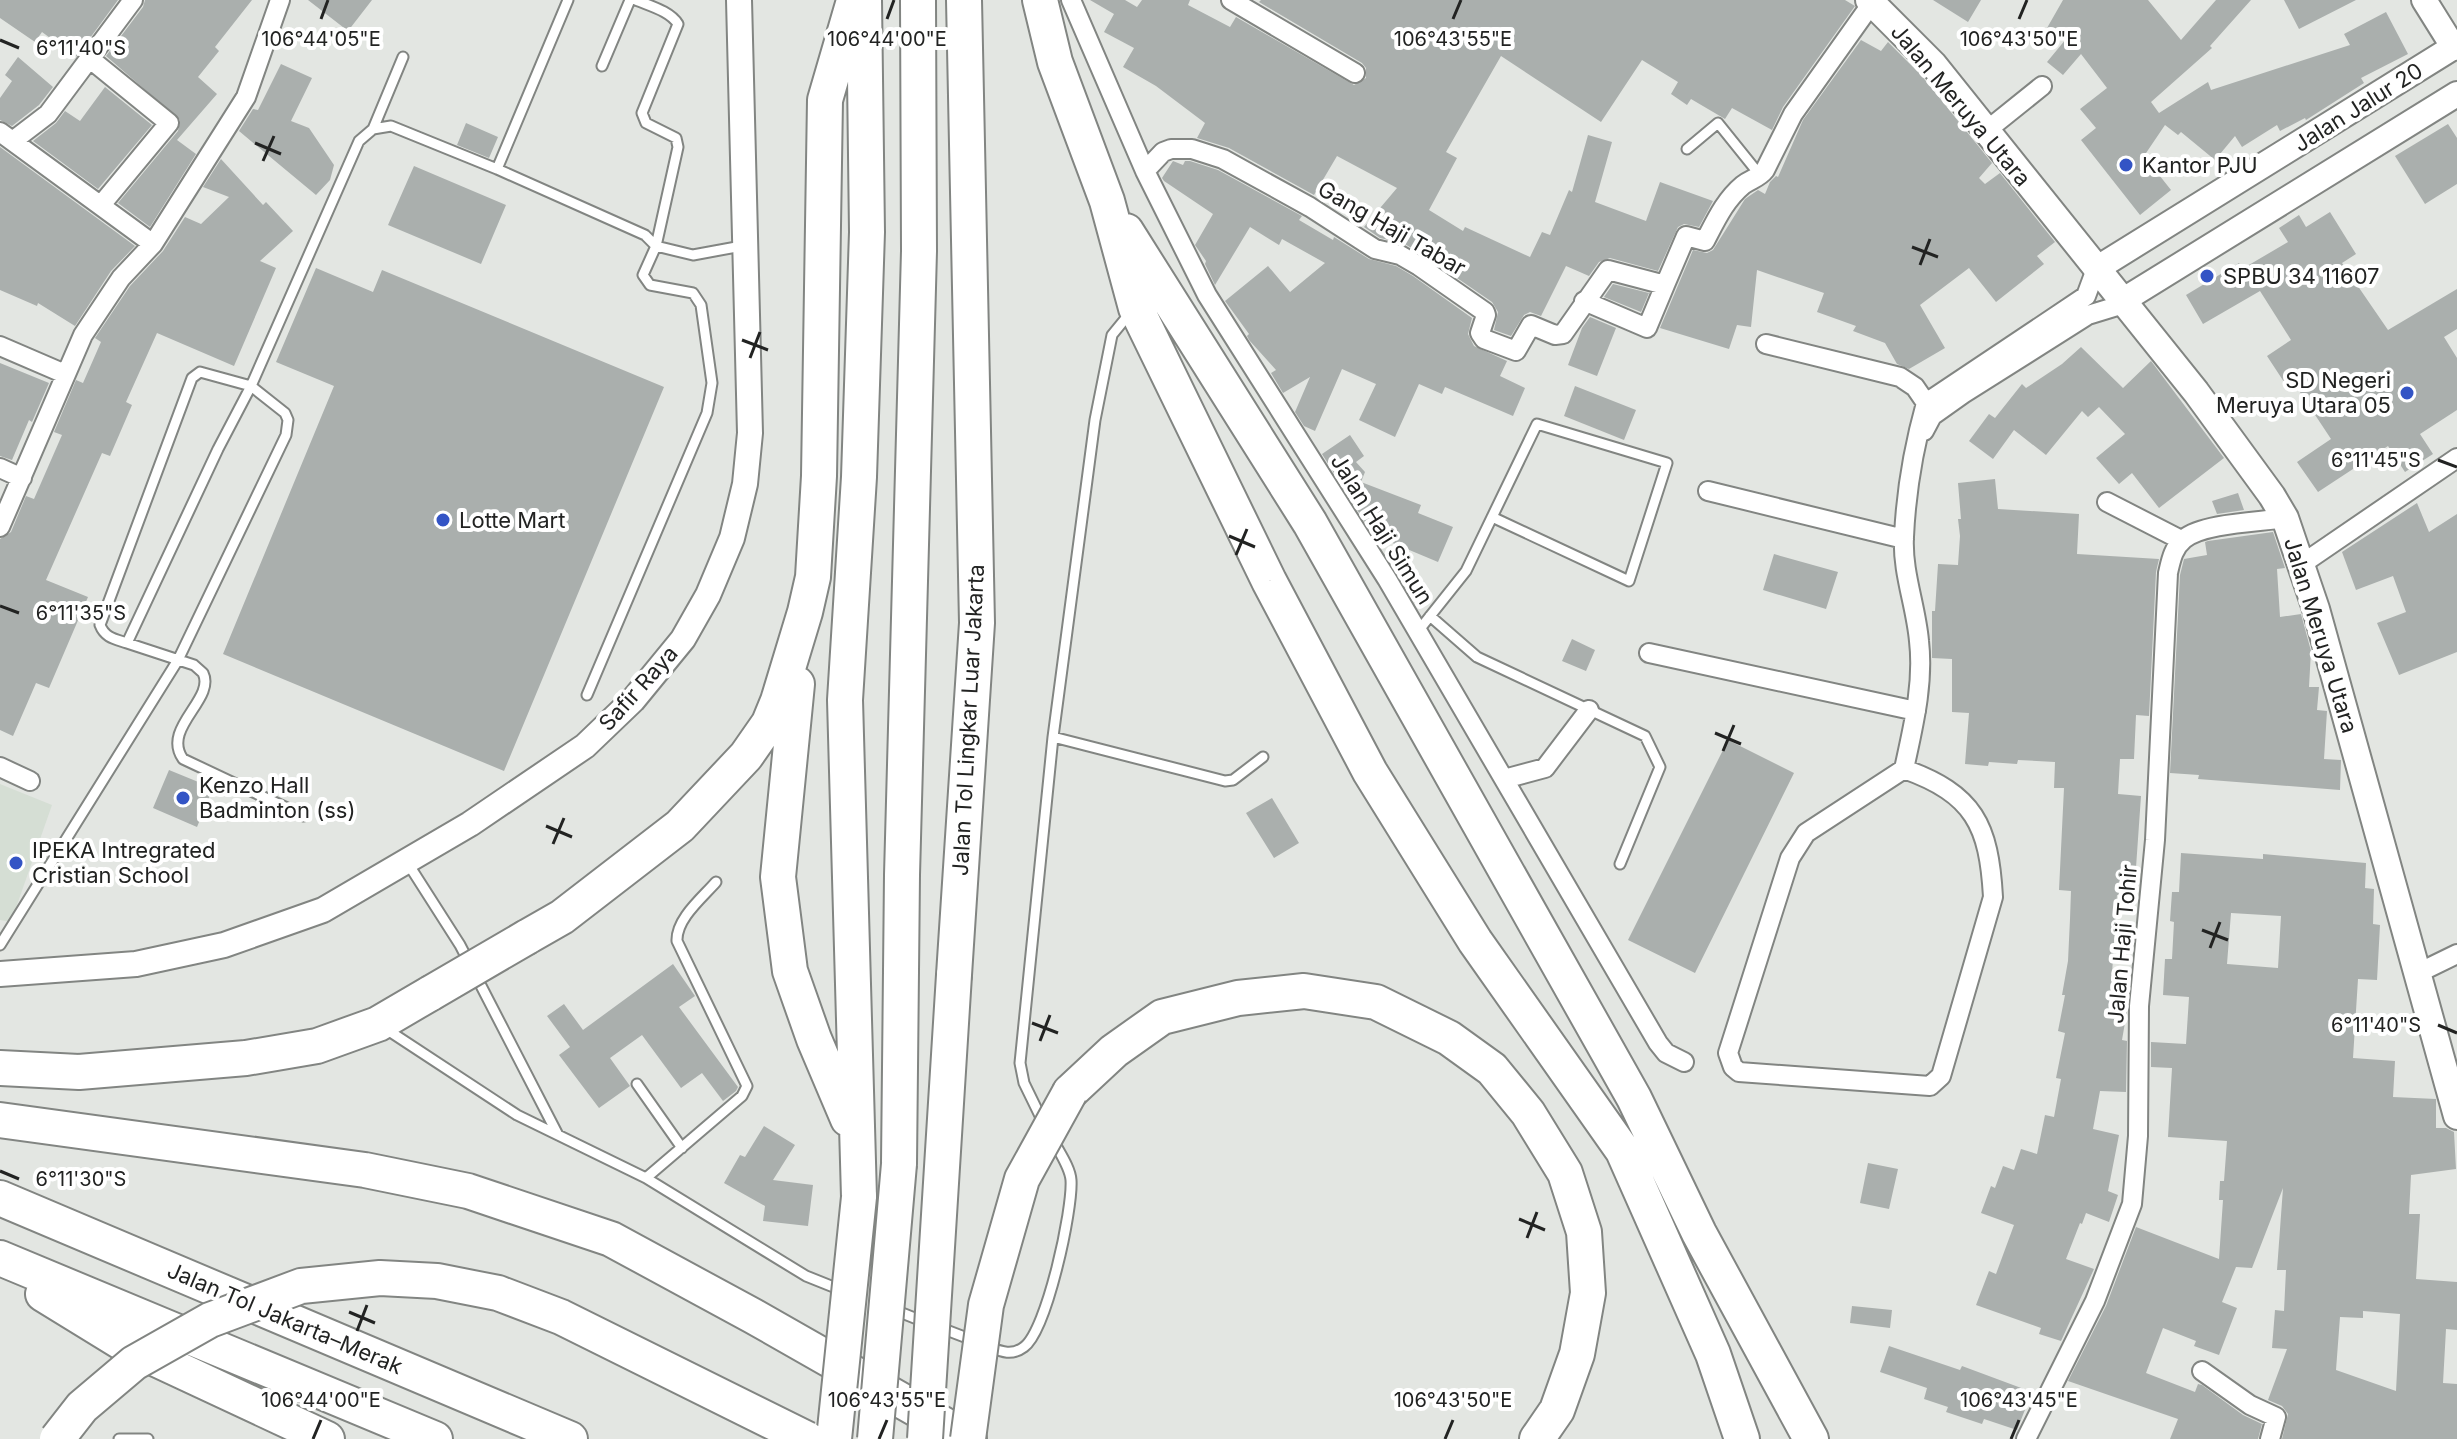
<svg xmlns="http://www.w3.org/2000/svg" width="2457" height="1439" font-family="Inter,sans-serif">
	<rect width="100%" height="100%" fill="#e3e6e2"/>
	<path fill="#d5ded4" d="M0,784l52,21 -41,117 -11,-2z"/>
	<path fill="#aaafad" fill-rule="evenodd" d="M0,0h118l-42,57 -34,-25 -7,10 -35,-24z
		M145,0h107l-37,47 4,4 -21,26 19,17 -40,46 19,14 -46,73 -32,-24 60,-72 2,-11 -74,-64 37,-49z
		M308,0h64l-24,31z
		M1090,0h35l12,7 5,-7h48l-2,5 42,22 6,-10 118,68 12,-7v-10l-4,-5 -103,-61 2,-2h584l10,6 -72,101 -11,23 -40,-22 -7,11 -34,-20 -4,6 -16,-11 7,-12 -36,-22 -41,62 -100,-66 -55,96 11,6 -28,52 34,21 2,-4 65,30 12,-25 8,3 19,-45 3,2 16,-57 24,7 -17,60 51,19 14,-39 53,19 -14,26 -15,-3 -6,3 -20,44 -48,-13 -11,4 -10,14 -23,-10 -25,50 -11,-4 -6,3 -13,21 -17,-6 4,-18 -6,-10 -67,-46 -22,-13 -23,-5 -16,-11 33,-39 -60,-32 -23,39 -85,-47 -32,-10 8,-15 -49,-37 -33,-19 11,-19 -30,-16 10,-18z
		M1933,0h48l-13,22z
		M2063,0h85l33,40 35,-40h35l-41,46 2,2 -61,54 8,11 49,-31 3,8 139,-45 -6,-11 42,-22 22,42 -47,24 3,5 -58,37 -1,-2 -25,13 -3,-6 -35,22 -7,-11 -20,24 -34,-28 -3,3 -13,-10 -21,31 27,34 -31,25 -59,-75 15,-12 -16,-19 27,-21 -26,-34 -18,21 -16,-13 19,-23 -19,-11z
		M2284,0h72l-57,29z
		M1861,40l20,11 7,-9 33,33 71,88 -13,15 6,6 15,-11 55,69 -18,14 7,8 -48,38 -27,-34 -49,37 25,43 -36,21 -12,-5 -12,-21 -32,-12 3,-5 -39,-14 7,-19 -67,-23 -6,57 -14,-2 -8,24 -69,-21 33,-78 14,3 6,-3 32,-51 13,-9 7,4 5,-12 6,-6 2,1 25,-57z
		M18,57l35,30 -14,18 -27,21 -12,-6v-22l12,-17 -7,-6z
		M281,64l31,14 -21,43 18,7 25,37 -4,15 -14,15 -77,-64 14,-22 5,1z
		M105,87l47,38 -54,64 -65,-48 23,-18 9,-12 15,10z
		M466,123l32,14 -9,21 -32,-13z
		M2448,124l9,14v46l-32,20 -30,-48z
		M0,147l135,99 -24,25 -36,55 -37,-23 -1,3 -37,-16z
		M221,159l42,46 3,-3 27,29 -33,30 16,7 -42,98 -77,-33 -31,69 6,3 -22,51 -8,-3 -56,127 42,17 -39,91 -13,-5 -23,53 -13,-6v-191l11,-7 15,-36 8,3 28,-64 -8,-3 22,-52 7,3 18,-41 -6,-4 35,-52 33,-35 22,-34 16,7 28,-27 -26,-10z
		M1173,161l10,4 2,-4h5l28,9 84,46 -3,4 34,20 1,-3 35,22 27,7 17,10 59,42 -4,16 6,12 33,15 -7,15 25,12 -12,28 -68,-29 -3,7 -23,-10 -24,53 -36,-17 17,-36 -34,-15 -27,62 -11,-5 -9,-14 15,-35 -27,16 -12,-20 5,-3 -27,-30 -2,-4 2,-2 -24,-33 43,-35 22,26 35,-29 -43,-24 -3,6 -29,-18 -35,58 -10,-21 1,-3 -11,-16 18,-31 -49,-33 -2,-3z
		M414,166l92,39 -25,59 -93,-39z
		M2330,212l26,42 -14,9 46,67 69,-41v40l-13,8 13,21v52l-37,24 13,20 -28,18 -17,-26 -70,46 -21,-30 34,-23 -39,-59 -6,5 -19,-29 24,-16 -31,-49 -57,33 -17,-29 53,-32 3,6 46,-27 -9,-14 20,-13 7,12z
		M316,268l57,24 9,-22 282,117 -160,384 -281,-117 111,-268 -58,-24z
		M1613,284l36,9 -8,19 -37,-15z
		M1590,317l26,11 -19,48 -29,-11 14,-37z
		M2081,347l42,41 28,-27 73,97 -65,50 -27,-35 -13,11 -23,-26 29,-24 -26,-27 -11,10 -6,-6 -36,44 -32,-25 -21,29 -24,-18 20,-27 6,4 27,-34 4,4 36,-24z
		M0,363l49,20 -17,39 -3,-2 -17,40 -12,-4z
		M1575,386l61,24 -12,30 -60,-24z
		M1350,435l14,21 -8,6 9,10 -4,10 60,23 -3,8 35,14 -15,35 -55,-23 2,-5 -17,-7 -46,-73z
		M1995,479l3,30 81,5 -2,40 82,5 -3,13 -7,144 -13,-1 -2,44h-14l-2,35 23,2 -7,100 -17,-1 -5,79 6,1 -6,33 15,3 -5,29 5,1 -1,51 -26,-1 -7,38 26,6 -11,56 10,4 -9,27 -23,-9 -4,11 -2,-1 -14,36 28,10 -33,72 -22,-7 2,-6 -65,-23 13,-34 7,3 18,-49 -33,-12 10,-27 4,2 8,-22 11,4 7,-21 16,5 8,-39 9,2 7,-38 -5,-1 9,-45 -7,-2 7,-36h-3l6,-34 2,-42 1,-28 -12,-1 5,-102h-10l1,-26 -37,-2 -1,4 -28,-2 -1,4 -23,-2 4,-51 -17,-1v-53l-20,-1v-47h3l3,-47 20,1 2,-29 -2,-17h3l-3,-36z
		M2238,493l6,17 -27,4 -5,-13z
		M2417,503l12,29 28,-18v138l-58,23 -22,-52 29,-11 -13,-36 -37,14 -14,-38z
		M2273,532l12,36 -8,1 3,48 21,-3 10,37 -2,36h10l-2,23 10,1 -3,48 17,1 -1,30 -142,-11 1,-4 -29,-2 10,-198 4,-16 23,-4 -2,-13 3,-1z
		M1774,554l64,18 -12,37 -63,-19z
		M1572,639l23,11 -9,21 -24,-10z
		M1728,740l66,33 -99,200 -67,-33z
		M169,770l44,18 -16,39 -44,-19z
		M1272,798l27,45 -25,15 -28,-45z
		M2181,853l82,6v-5l103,9 -1,25 9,1 -1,35 7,1 -3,55 -19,-1 -5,79 42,3 -2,36 43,2v29h10l8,4 2,37 -45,6 -2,39h11l-4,65 41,3v48l-11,-1 -3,54 14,1v55h-175l6,-25 -6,-8 -14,-6 19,-51 -15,-1 3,-38 9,1 2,-41h-9l6,-82 -31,80 -16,-1 -14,35 15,6 -18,47 -25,-9 2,-5 -33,-13 -17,45 49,19 3,-8 4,1 41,30 19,9 -4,15h-88l8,-20 -110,-38 38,-75 30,-79 83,32 4,-59h-4l1,-19h4l3,-40 -59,-4 4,-69 -21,-1v-25l35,2 3,-47 -26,-2 2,-36h7l2,-37 -4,-1 2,-29h7zM2231,913l50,3 -3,52 -51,-4zM2363,1311l37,3 -4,77 -60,-21 4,-53 23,1z
		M673,964l22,32 -16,11 59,80 -2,4 -13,10 -21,-28 -21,15 -39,-53 -32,23 20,28 -31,22 -40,-53 11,-8 -23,-31 17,-12 19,26z
		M764,1126l31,19 -22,35 40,5 -5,41 -45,-5 2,-15 -41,-23 16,-28 5,2z
		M1868,1163l30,6 -9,40 -29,-6z
		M1852,1306l40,4 -2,18 -40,-5z
		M1889,1346l71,24 2,-4 70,26 -15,38 -33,-11 -2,5 -36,-12 2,-5 -24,-8 3,-11 -47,-16z"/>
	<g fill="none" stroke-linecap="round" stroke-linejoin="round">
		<g stroke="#828582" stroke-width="13">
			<path id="service" d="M636,0c14,6 34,11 42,24l-36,89 4,10 30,15 2,9 -22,99 37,9 49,-9
				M602,66l28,-66
				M373,129l30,-72
				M1687,149l31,-26 37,46 9,1
				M497,169l71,-169
				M1430,616l47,41 168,79 15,31 -40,97
				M1416,630l7,-5 43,-54 71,-147 130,39 -38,118 -137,-64
				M127,643c-12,-4 -22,-5 -27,-18l92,-247 8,-6 51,14 -33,63 -91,194 67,22 9,8c13,26 -42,55 -20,86l121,57
				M1053,737l172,44 8,-1 30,-23
				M407,862l53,83 98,190
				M0,945l178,-285 108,-225 2,-15 -3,-7 -34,-27 108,-245 14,-12 18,-3 106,43 148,66 11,11 -13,29 7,10 43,8 8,12 11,78 -5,30 -120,282
				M386,1029l131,86 129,63 160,98 35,14
				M637,1084l45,64
				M1044,1124l-20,-41 -4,-20 33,-326 42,-317 17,-85 18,-22
				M646,1178l96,-82 5,-10 -70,-145c-1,-22 25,-43 39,-59
				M892,1309l35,14
				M941,1328l34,13
				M989,1347c13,5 23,9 35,0 23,-17 49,-138 47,-167 -1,-13 -12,-28 -18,-40
				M119,1439h29"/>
		</g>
		<g stroke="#828582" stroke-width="22">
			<path id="minor" d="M1071,0l74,171 62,124 180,284 271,464 8,10 18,9
				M1231,0l124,73
				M89,58l80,65 -68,82
				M1986,131l56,-45
				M0,132l153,112
				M14,140l34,-26 85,-114
				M1145,171l18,-19 8,-3h21l31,10 87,48 65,42 25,6 19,11 66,46 1,3 -6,18 4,6 32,12 15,-26 24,10 8,-1 45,-64 57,15 21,-49 19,5c11,-21 20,-41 38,-56 8,-6 16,-7 22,-15l28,-56 79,-111
				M1584,301l63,27 18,-43
				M1766,344l134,33 15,10 11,16c-12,43 -20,88 -22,134 -2,35 12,69 15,104 5,43 -6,86 -15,128l-98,64 -16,25 -62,195 5,14 6,5 191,14 11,-10 52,-179c-4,-72 -19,-103 -89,-128
				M0,346l65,28
				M1926,403l160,-107 10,-27
				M1924,431l8,-15 31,-22 125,-79 36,-11
				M0,468l22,10
				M1708,491l196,48
				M2107,502l74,38
				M0,527l83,-192 38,-57 32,-34 93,-147 34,-97
				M2302,564l155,-106
				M1649,653l267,58
				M0,767l30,14
				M1504,779l41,-11 44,-58
				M2416,974l41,-20
				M2202,1371l48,34 26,12 -6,22
				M2026,1439l69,-138 37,-97 6,-68 1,-130 16,-166 13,-267c3,-13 5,-25 16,-34 19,-16 76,-17 101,-21"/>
		</g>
		<g stroke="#828582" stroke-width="28">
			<path id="tertiary" d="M2424,0l30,48
				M2096,269l361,-224
				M2122,301l335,-207
				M0,974l136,-10 88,-19 99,-35 147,-86 115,-78 48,-46 50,-61 25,-44 24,-57 13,-54 5,-51 -11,-433"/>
		</g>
		<g stroke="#828582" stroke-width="30">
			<path id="secondary" d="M1869,0l64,64 263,328 76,104 13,22 31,91 141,507"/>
		</g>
		<g stroke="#828582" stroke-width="38">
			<path id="motorway" d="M1040,0l15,62 52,139 29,107 133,273 101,191 105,169 148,210 90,203 29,85
				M1126,231l184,292 324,575 65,135 112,206
				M797,684l-19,193 12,94 24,68 34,80
				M527,937l35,-20 118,-91 66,-70 23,-33 9,-22 27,-89 8,-35 6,-101 6,-376 28,-96
				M954,975l23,-352 -13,-623
				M0,1068l79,4 167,-14 71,-12 61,-22 53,-31
				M1070,1092l44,-41 48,-34 76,-19 66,-7 72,11 73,36 43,31 36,44 37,60 19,59 4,61 -11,61 -20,56 -20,29
				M0,1120l365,50 103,21 143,48 142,77 216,123
				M899,1164l3,-289 17,-624 -1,-251
				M859,1197l-14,-497 14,-223 8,-245 -3,-232
				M0,1198l570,241
				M0,1258l435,181
				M43,1294l83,51 201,94"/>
		</g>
		<use href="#service" stroke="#fff" stroke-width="9"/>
		<use href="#minor" stroke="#fff" stroke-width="18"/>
		<use href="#tertiary" stroke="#fff" stroke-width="24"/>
		<use href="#secondary" stroke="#fff" stroke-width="26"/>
		<use href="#motorway" stroke="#fff" stroke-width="34"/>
		<g stroke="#828582" stroke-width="38" stroke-linecap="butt">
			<path id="motorway-bridge" d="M431,993l96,-56
				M57,1439l25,-32 52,-44 76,-43 91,-34 79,-8 57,3 61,12 63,24 246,122
				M834,1439l25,-242
				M875,1439l24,-275
				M925,1439l29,-464
				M968,1439l18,-134 36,-126 48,-87"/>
		</g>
		<use href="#motorway-bridge" stroke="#fff" stroke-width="34"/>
	</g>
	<path fill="none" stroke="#222322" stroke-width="3" d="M321,19l7,-19M887,19l7,-19M1453,19l8,-19M2019,19l8,-19M0,40l19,8M255,143l26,11M263,161l11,-25M1912,247l26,10M1920,265l10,-26M742,340l26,10M750,358l10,-26M2438,460l19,7M1229,536l26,11M1236,555l11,-26M0,606l19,7M1715,733l26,11M1723,751l11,-26M546,826l26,11M553,844l11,-26M2202,930l26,10M2210,948l10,-26M1032,1023l26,10M2438,1025l19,8M1040,1041l10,-26M0,1171l19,8M1519,1219l26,11M1527,1238l10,-26M349,1312l26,11M357,1331l10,-26M313,1439l8,-19M879,1439l8,-19M1445,1439l8,-19M2011,1439l8,-19"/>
	<g fill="#3354c5" stroke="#fff" stroke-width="3">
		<circle cx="2126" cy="165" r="8"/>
		<circle cx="2207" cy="276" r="8"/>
		<circle cx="2407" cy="393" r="8"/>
		<circle cx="443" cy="520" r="8"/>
		<circle cx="183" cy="798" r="8"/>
		<circle cx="16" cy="863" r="8"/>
	</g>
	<g text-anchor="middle" stroke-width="8" stroke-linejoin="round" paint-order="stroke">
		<g font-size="22" fill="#222322" stroke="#fff">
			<text transform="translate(1961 105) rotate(50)" y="8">Jalan Meruya Utara</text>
			<text transform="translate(2358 107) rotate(-32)" y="8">Jalan Jalur 20</text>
			<text transform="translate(1392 228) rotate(30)" y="8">Gang Haji Tabar</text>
			<text transform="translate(1382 529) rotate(58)" y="8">Jalan Haji Simun</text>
			<text transform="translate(2321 635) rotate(73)" y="8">Jalan Meruya Utara</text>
			<text transform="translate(638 688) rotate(-48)" y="8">Safir Raya</text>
			<text transform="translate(968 720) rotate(-87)" y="8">Jalan Tol Lingkar Luar Jakarta</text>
			<text transform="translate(2122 944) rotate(-85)" y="8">Jalan Haji Tohir</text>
			<text transform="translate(285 1318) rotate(23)" y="8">Jalan Tol Jakarta–Merak</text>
		</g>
		<g font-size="22" fill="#222322" stroke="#fff" text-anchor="start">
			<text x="2142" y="173">Kantor PJU</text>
			<text x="2223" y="284">SPBU 34 11607</text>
			<text x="2391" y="388" text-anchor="end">SD Negeri<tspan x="2391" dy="25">Meruya Utara 05</tspan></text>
			<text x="459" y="528">Lotte Mart</text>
			<text x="199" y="793">Kenzo Hall<tspan x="199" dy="25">Badminton (ss)</tspan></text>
			<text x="32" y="858">IPEKA Intregrated<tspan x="32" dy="25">Cristian School</tspan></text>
		</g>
	</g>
	<g font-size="20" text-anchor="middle" fill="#222322" stroke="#fff" stroke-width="8" stroke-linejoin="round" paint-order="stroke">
		<text x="321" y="46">106°44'05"E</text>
		<text x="887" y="46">106°44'00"E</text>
		<text x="1453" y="46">106°43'55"E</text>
		<text x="2019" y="46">106°43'50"E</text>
		<text x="81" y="55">6°11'40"S</text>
		<text x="2376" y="467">6°11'45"S</text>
		<text x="81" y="620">6°11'35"S</text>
		<text x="2376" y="1032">6°11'40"S</text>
		<text x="81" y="1186">6°11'30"S</text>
		<text x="321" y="1407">106°44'00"E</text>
		<text x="887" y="1407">106°43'55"E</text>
		<text x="1453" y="1407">106°43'50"E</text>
		<text x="2019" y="1407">106°43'45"E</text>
	</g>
</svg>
